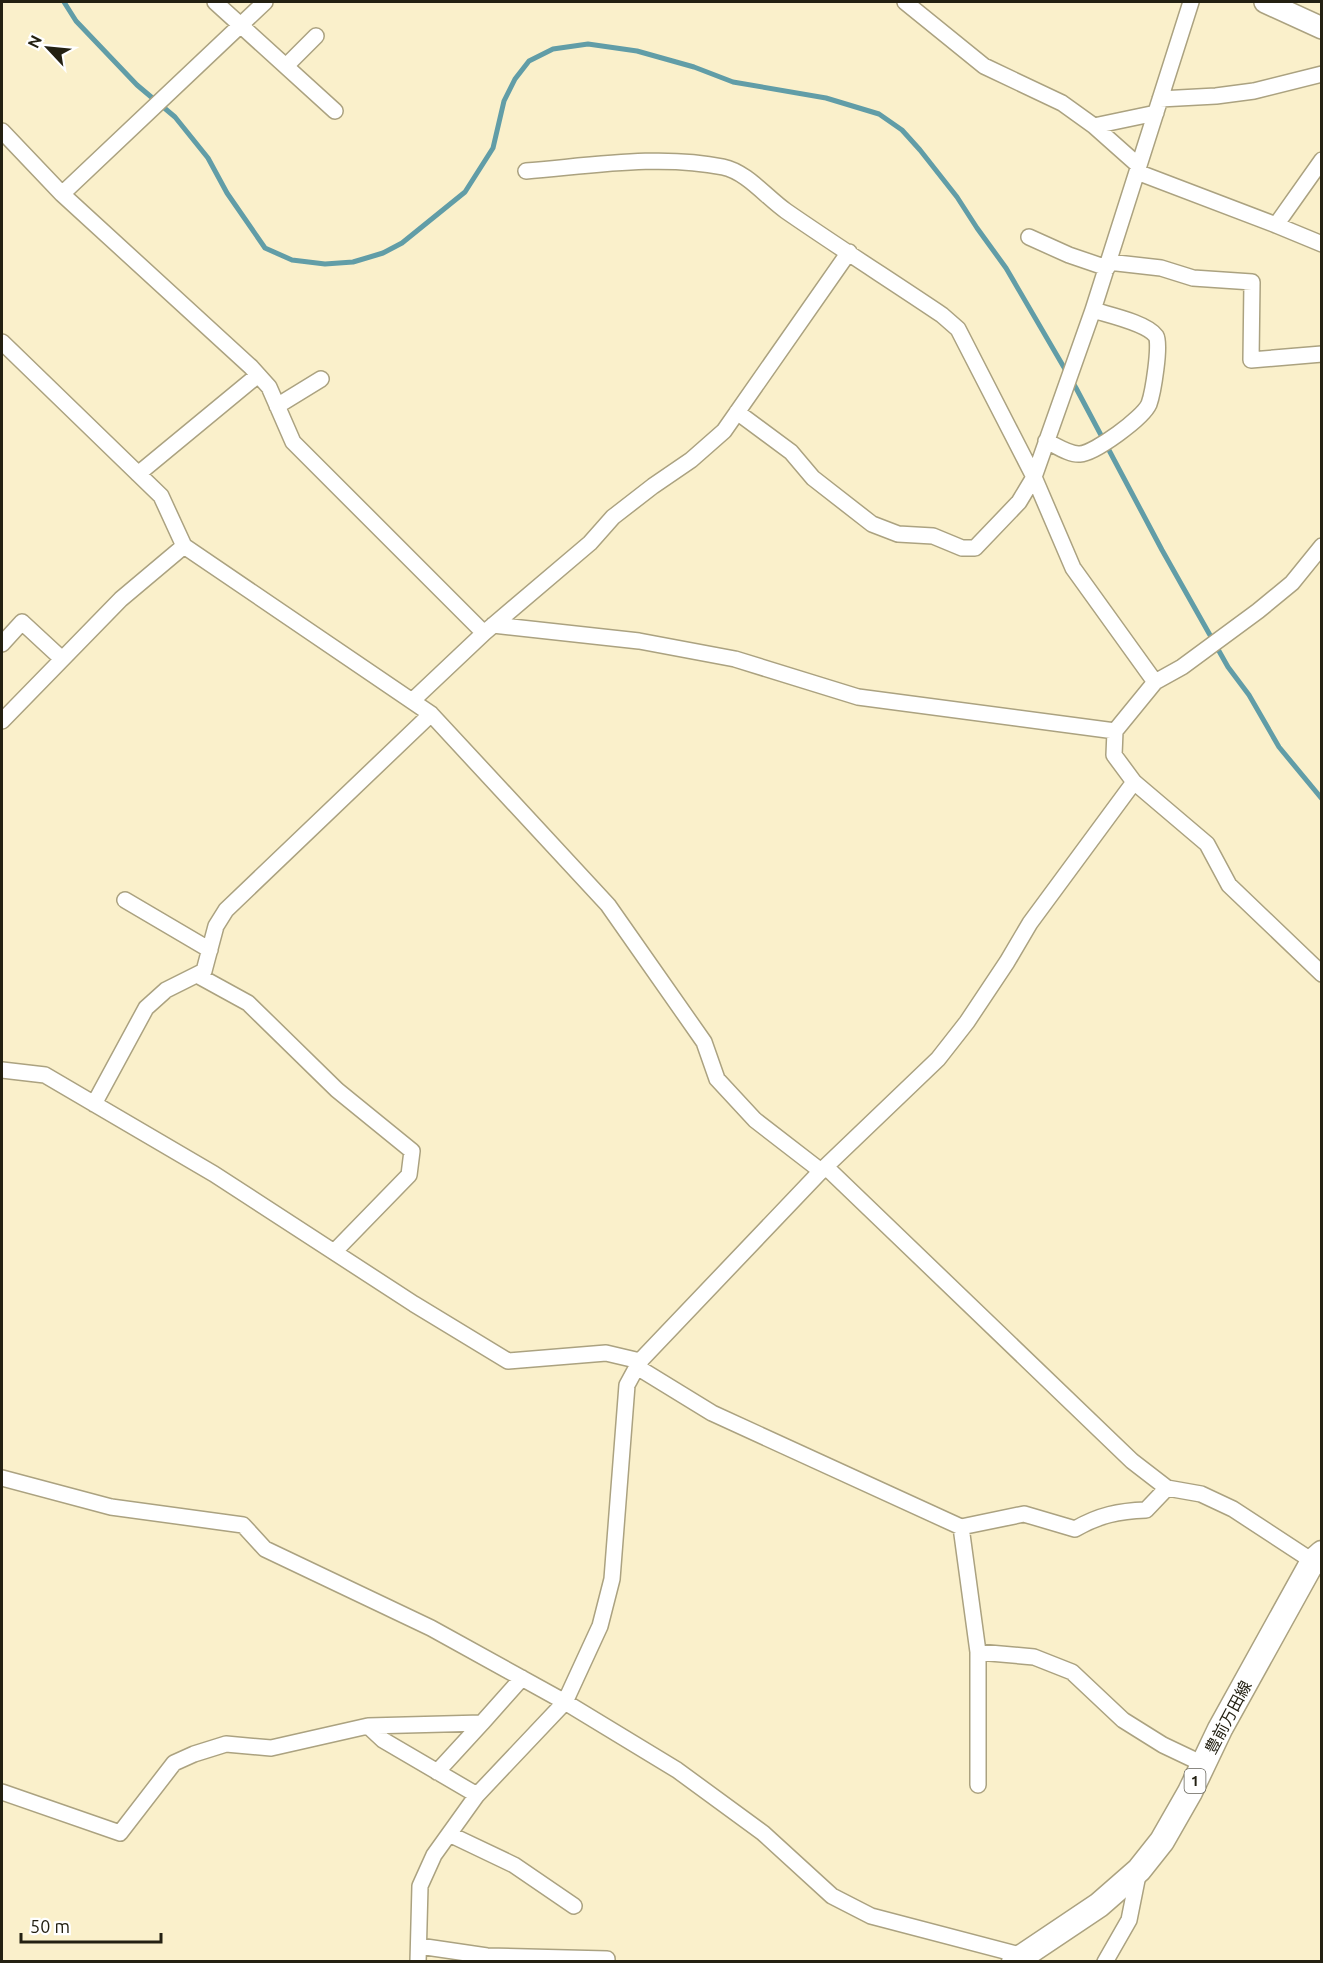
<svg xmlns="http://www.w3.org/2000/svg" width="1323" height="1963" font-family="Ubuntu,'Noto Sans JP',sans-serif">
	<rect width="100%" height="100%" fill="#faf0cb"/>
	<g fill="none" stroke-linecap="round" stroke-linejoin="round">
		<path stroke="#619da7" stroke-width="5" d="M64,2l12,19 61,64 38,32 33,41 19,35 38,55 27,12 33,4 28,-2 30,-9 19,-10 63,-51 28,-44 11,-47 11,-22 14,-18 24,-12 35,-5 49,7 57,16 39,15 93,16 53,16 23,16 18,20 37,47 20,31 29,40 70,120 86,162 66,117 21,28 30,52 43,52"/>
		<g stroke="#aba280" stroke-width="18">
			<path id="street" d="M215,2l120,109
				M905,2l79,64 78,37 32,23 45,40
				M286,66l30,-30
				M1160,99l56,-3 38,-5 68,-17
				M1094,126l62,-13
				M2,131l60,63 189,173 18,20 24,55 191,191
				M526,171c63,-5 135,-17 197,-4 24,5 43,30 63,44 52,36 104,69 156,104l16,14 76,148 -15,25 -44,46h-13l-29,-12 -35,-2 -26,-10 -59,-46 -22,-26 -54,-40
				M1137,172l139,53 46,-65
				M62,194l203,-192
				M1276,225l46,19
				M1029,237l40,18 38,13
				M1108,262l53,6 32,10 59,4 -1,78 71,-6
				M2,342l159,154 23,50 247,168 177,191 96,137 13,37 38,41 66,51
				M277,406l44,-27
				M1046,441c9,4 24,14 34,13 15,-1 63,-36 69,-50 4,-11 12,-60 7,-68 -9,-13 -47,-21 -63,-26
				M138,474l120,-99
				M493,625l146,16 96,18 123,38 257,34
				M2,644l20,-22 40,37
				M1155,682l-82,-114 -39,-91 59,-167 98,-308
				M412,701l72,-68 106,-90 23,-26 40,-31 38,-26 33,-29 125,-179
				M2,721l119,-122 63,-53
				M1134,782l73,62 22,41 93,89
				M125,900l85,50
				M197,975l51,28 89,87 75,61 -3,24 -75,77
				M2,1070l43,5 169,99 200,130 94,57 98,-8 34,8
				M94,1104l52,-96 20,-18 38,-19 12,-45 10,-16 205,-196
				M826,1167l306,294 35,27 34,6 32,15 87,57
				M637,1367l75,46 249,114 63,-13 51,15c24,-14 44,-18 71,-19l21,-22
				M2,1478l109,29 132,18 22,24 166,79 134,74 112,68 86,63 69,63 39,20 153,40
				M961,1527l17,125v133
				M978,1652l56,5 38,15 51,48 40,25 40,19
				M368,1726l15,14 94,55
				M437,1772l45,-49
				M2,1792l118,41 54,-70 20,-9 32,-10 45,4 97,-22 114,-3 40,-45
				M449,1834l65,31 60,41
				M419,1946l68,10 120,3
				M418,1962l2,-76 14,-31 43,-60 88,-93 35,-76 12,-47 15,-194 13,-24 181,-190 117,-112 29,-37 40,-60 23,-39 104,-141 -20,-27 1,-24 40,-49 27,-15 76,-56 34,-28 30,-37
				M1105,1962l24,-42 10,-50"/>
		</g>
		<g stroke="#aba280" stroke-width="24">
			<path id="secondary" d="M1265,2l57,26"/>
		</g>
		<g stroke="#aba280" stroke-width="27">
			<path id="primary" d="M1014,1962l85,-57 40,-35 23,-29 28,-49 30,-63 93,-168 9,-8"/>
		</g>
		<use href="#street" stroke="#fff" stroke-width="15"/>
		<use href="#secondary" stroke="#fff" stroke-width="21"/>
		<use href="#primary" stroke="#fff" stroke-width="24"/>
	</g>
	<g text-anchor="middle" stroke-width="6" stroke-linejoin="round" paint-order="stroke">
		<rect fill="#fff" stroke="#656359" stroke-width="1.5" x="1184.5" y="1769" width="21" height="24" rx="4.5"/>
		<g font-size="15" font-weight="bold" fill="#232012">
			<text x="1195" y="1786">1</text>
		</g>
		<g font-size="16" fill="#232012" stroke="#fff">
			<text transform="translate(1228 1717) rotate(-62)" y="6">豊前万田線</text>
		</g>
	</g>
	<rect width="1323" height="1963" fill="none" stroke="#232012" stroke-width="6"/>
	<g transform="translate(48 48) rotate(296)" stroke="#ffffff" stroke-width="4.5" paint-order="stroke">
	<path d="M0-4.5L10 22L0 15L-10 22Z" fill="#232012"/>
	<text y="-9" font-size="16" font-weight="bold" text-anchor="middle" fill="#232012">N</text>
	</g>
	<path d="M21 1933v9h140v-9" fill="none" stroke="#232012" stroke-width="3"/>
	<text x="30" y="1933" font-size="18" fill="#232012" stroke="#ffffff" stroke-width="4.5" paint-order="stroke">50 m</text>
</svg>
